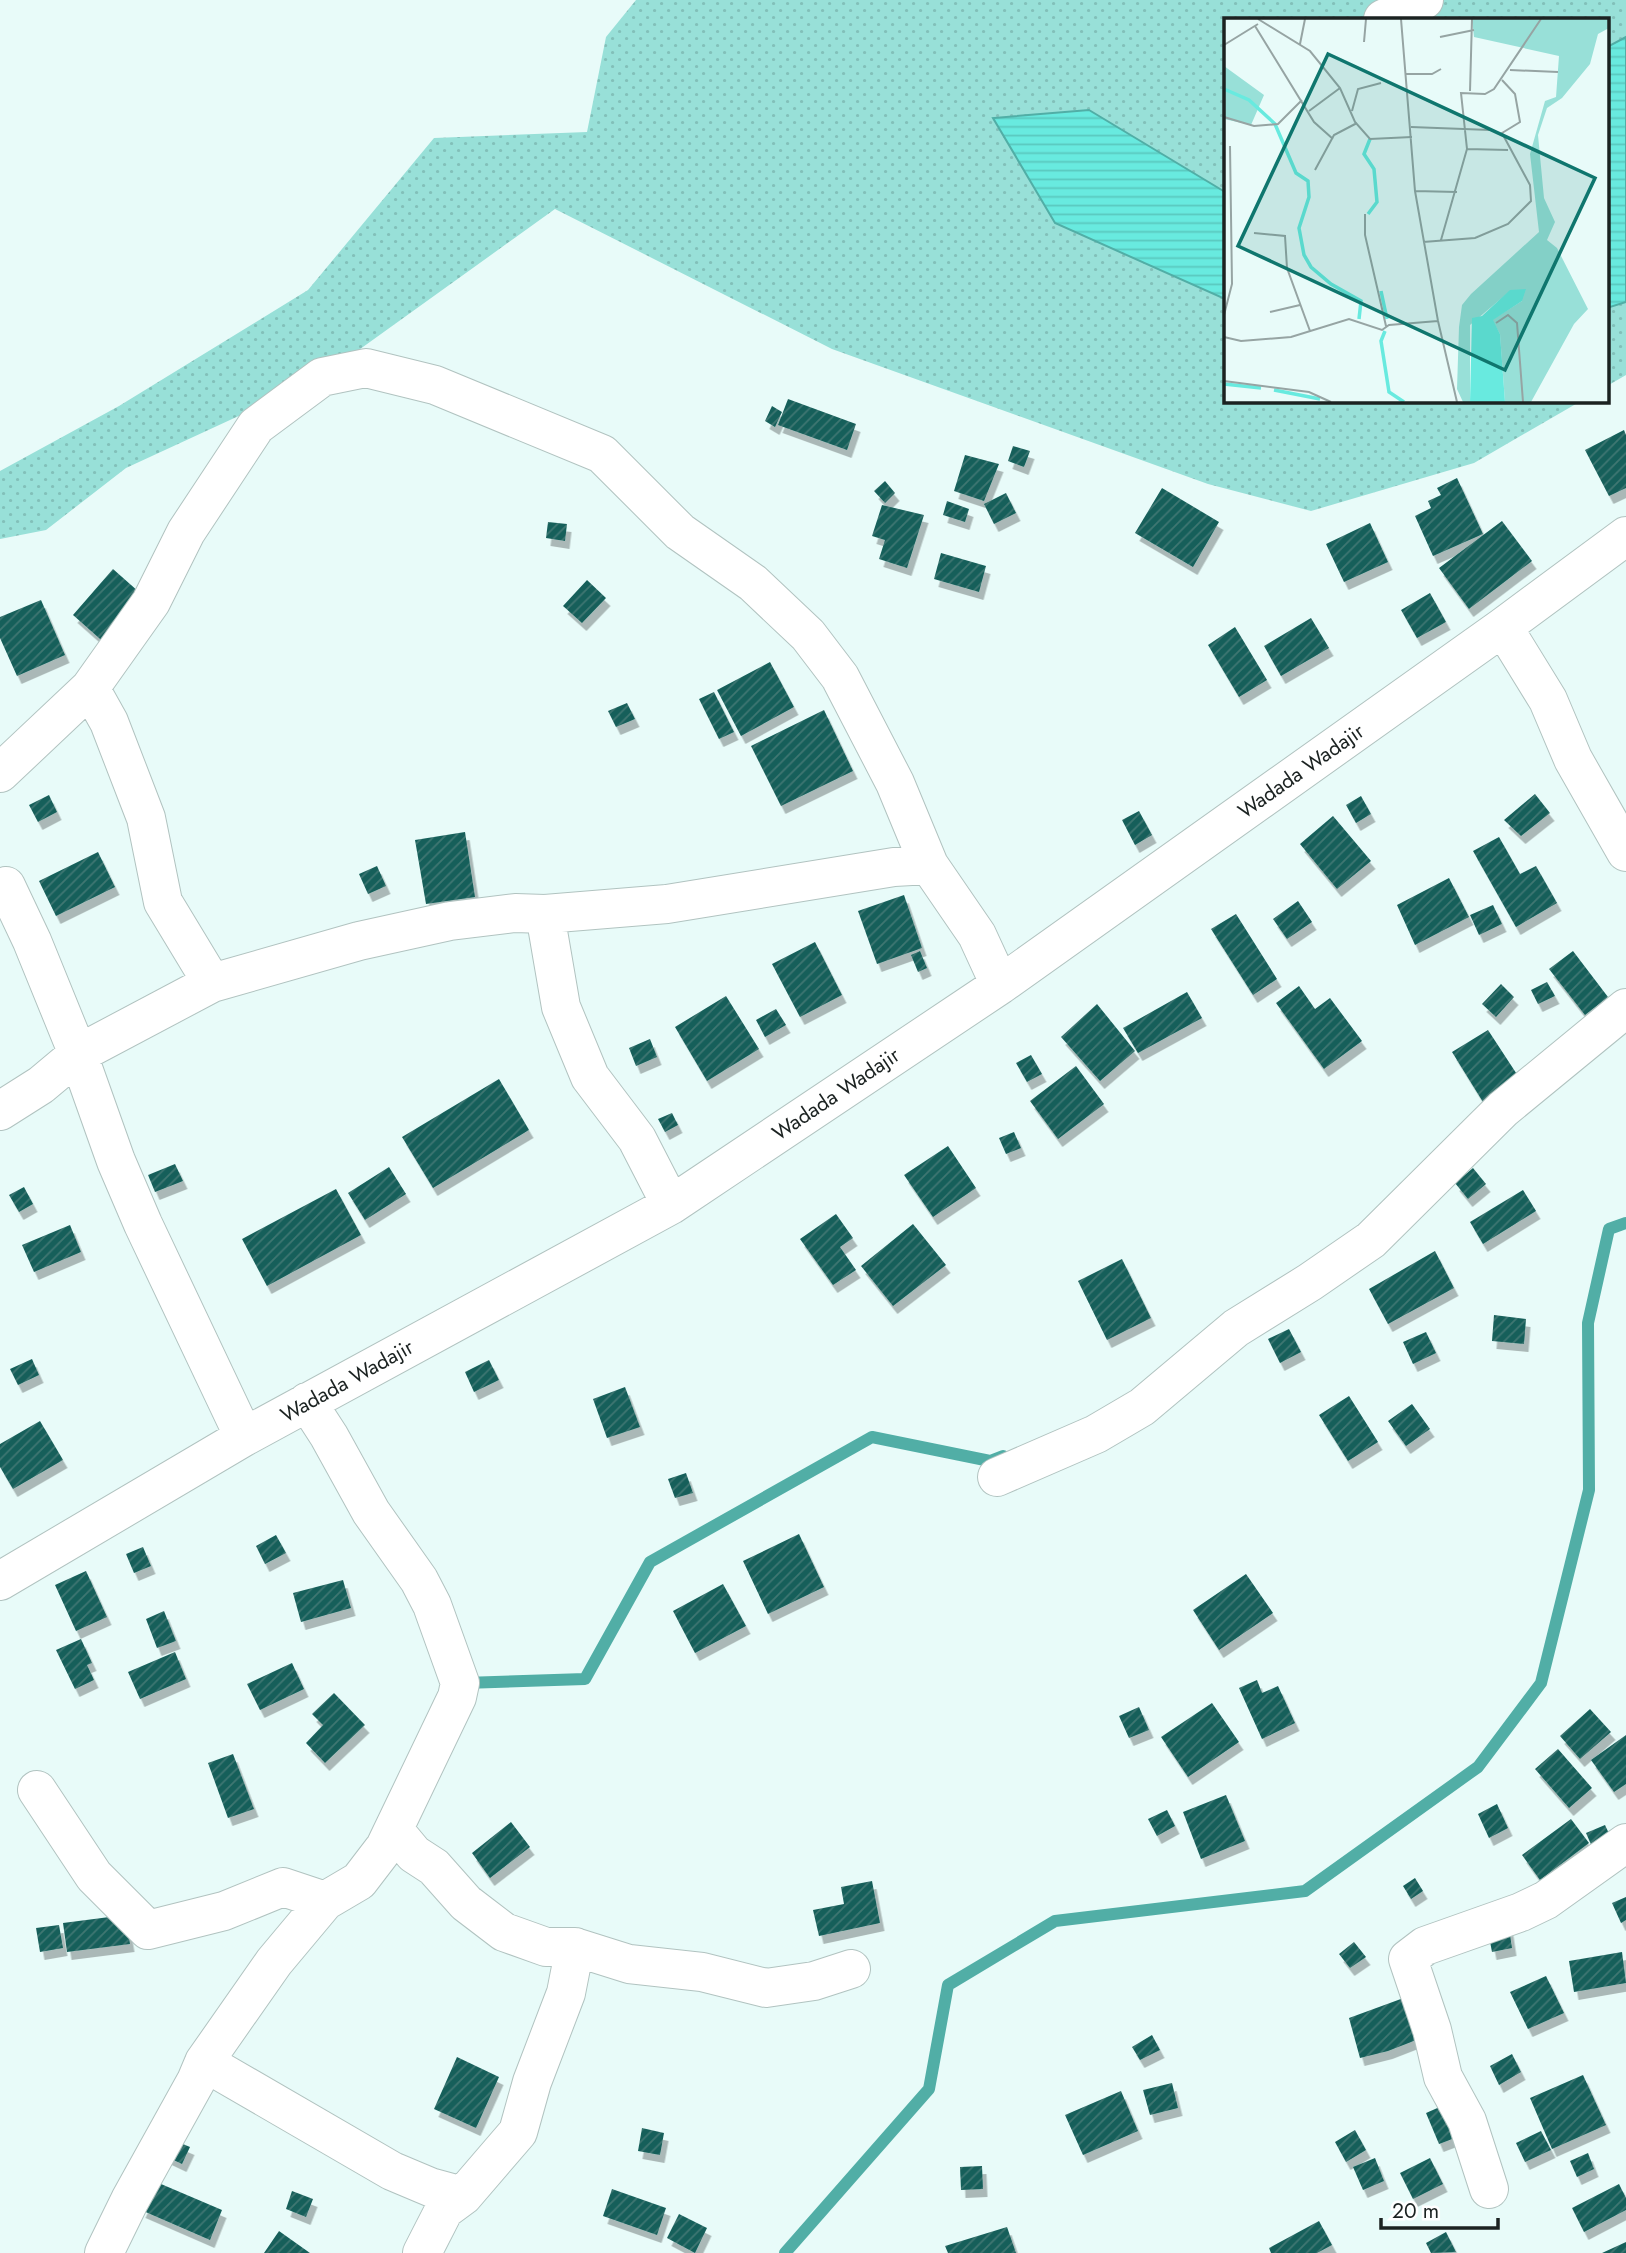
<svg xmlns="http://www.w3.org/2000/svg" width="1626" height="2253" font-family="Jost,sans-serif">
	<defs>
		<pattern id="grass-dots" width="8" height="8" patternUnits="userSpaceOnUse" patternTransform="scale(1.75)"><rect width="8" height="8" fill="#98e0d8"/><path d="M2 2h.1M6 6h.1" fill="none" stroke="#82c0b9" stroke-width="1.8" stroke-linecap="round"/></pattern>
		<pattern id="water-rules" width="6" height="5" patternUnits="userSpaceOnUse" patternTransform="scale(1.75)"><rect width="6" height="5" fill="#68eadf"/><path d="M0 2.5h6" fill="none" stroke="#5ac8bf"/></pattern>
		<pattern id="building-hatch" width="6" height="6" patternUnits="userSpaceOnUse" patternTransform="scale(1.75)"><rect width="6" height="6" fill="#165f5a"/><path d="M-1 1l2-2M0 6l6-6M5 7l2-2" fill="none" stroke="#3f7672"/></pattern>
		<filter id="shadow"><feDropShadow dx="4.5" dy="8" stdDeviation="0" flood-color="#0004"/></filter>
	</defs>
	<rect width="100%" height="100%" fill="#e8fbf9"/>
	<path fill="url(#grass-dots)" d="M636,0h990v37l-19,10v-28h-382v173l-136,-82 -34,113 170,76v102h356l-107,62 -163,48 -103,-27 -376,-135 -277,-140 -238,171 -191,88 -80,62 -46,9v-68l119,-65 189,-116 126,-152 153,-6 19,-95z
		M1626,302v73l-19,11v-78z"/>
	<path fill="url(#water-rules)" stroke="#51aea6" stroke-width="2" d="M1626,37v265l-19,6v-261z
		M1089,110l136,82v107l-170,-76 -62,-105z"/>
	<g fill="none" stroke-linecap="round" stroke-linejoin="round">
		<path stroke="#51aea6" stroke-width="12" d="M464,1683l121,-4 65,-117 222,-125 118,24 13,-5
			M785,2253l144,-164 19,-104 107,-64 250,-30 173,-124 63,-84 48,-193 -1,-167 21,-94 17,-6"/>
	</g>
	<path fill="url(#building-hatch)" filter="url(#shadow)" d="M788,399l68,25 -9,26 -69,-25z
		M772,406l10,6 -7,15 -10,-6z
		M1624,430l2,5v53l-17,8 -24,-46z
		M1013,446l17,5 -6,16 -16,-6z
		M965,455l34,9 -15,37 -30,-10z
		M1457,478l26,56 -50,22 -18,-40 16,-8 -3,-7 13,-6 -4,-7z
		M885,481l10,12 -10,10 -11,-12z
		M1162,488l57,34 -26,45 -58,-34z
		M1006,493l10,20 -22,11 -10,-20z
		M947,501l22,8 -4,13 -22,-7z
		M882,505l42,10 -17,53 -28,-9 6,-19 -13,-4z
		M1502,521l30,40 -63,48 -30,-41z
		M548,522l19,2 -2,17 -19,-3z
		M1370,523l18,39 -44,20 -18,-38z
		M941,553l45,13 -7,26 -45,-13z
		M113,569l35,31 -40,46 -35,-31z
		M587,580l19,18 -24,25 -19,-17z
		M1430,593l16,29 -29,16 -16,-28z
		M41,600l24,55 -48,21 -17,-38v-21z
		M1311,618l18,30 -48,28 -17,-30z
		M1235,627l32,53 -28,17 -31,-52z
		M770,662l24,45 -53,29 -24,-46z
		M714,692l20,40 -15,7 -20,-40z
		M627,703l8,16 -19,8 -8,-16z
		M824,710l29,61 -72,35 -30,-60z
		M1535,794l15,19 -29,23 -17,-16z
		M49,795l8,17 -19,10 -9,-17z
		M1361,796l10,18 -15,9 -10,-18z
		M1139,811l13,24 -17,10 -13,-25z
		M1333,816l38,45 -34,28 -37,-45z
		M465,832l10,65 -49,7 -11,-64z
		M1499,837l21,37 16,-8 21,37 -41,24 -43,-76z
		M98,852l17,35 -59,29 -17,-35z
		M377,866l9,20 -18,8 -9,-20z
		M1449,878l20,39 -54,28 -18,-40z
		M904,895l18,53 -45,16 -19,-53z
		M1298,901l14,21 -25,17 -14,-20z
		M1493,905l9,19 -23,11 -9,-20z
		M1236,914l41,65 -24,16 -42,-66z
		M815,942l27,53 -42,22 -28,-53z
		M920,951l7,17 -9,4 -7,-17z
		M1573,951l35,46 -23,18 -36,-46z
		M1547,982l8,14 -17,8 -7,-14z
		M1501,984l13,13 -18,20 -14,-13z
		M1299,986l16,23 15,-11 32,43 -38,28 -48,-66z
		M1187,992l15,26 -64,35 -15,-25z
		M726,996l33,53 -52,32 -32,-54z
		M1097,1004l38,47 -35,30 -39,-44z
		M776,1009l10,16 -21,12 -9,-17z
		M1488,1030l32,49 -37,23 -31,-50z
		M650,1039l7,18 -21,9 -7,-18z
		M1031,1055l11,19 -15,8 -11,-19z
		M1076,1066l28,38 -46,35 -28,-38z
		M499,1079l30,51 -96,58 -31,-51z
		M672,1113l6,12 -13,7 -7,-13z
		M1014,1132l7,16 -15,6 -7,-16z
		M948,1146l28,42 -43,29 -29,-42z
		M175,1164l8,17 -28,11 -7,-17z
		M389,1167l17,27 -41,26 -17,-27z
		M1473,1168l13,16 -18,15 -13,-16z
		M24,1187l9,17 -14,8 -10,-17z
		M336,1189l25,46 -94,51 -25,-47z
		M1523,1190l13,21 -53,33 -13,-22z
		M836,1214l17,24 -13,9 16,23 -23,15 -33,-46z
		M913,1224l33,41 -53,41 -32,-40z
		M70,1225l11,27 -47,20 -12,-27z
		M1435,1251l19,37 -66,36 -19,-35z
		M1122,1259l29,59 -44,22 -29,-59z
		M1494,1315l32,4 -2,25 -32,-3z
		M1289,1329l12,23 -21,11 -12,-24z
		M1426,1332l10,21 -23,11 -10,-22z
		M32,1359l7,16 -21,10 -8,-16z
		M489,1360l10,20 -25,12 -9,-20z
		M625,1387l15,40 -33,11 -14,-39z
		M1349,1396l29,46 -30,19 -29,-46z
		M1412,1404l18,25 -24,17 -18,-25z
		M40,1421l23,39 -50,29 -13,-22v-23z
		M686,1473l7,20 -18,5 -7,-19z
		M799,1534l25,53 -56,27 -25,-53z
		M276,1535l10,18 -21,11 -9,-18z
		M143,1547l8,19 -17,7 -8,-19z
		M86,1571l21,46 -31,14 -21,-46z
		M1246,1574l27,39 -54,37 -26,-40z
		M343,1580l8,28 -50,14 -8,-29z
		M723,1584l23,42 -51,27 -22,-42z
		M164,1611l12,30 -19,7 -11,-29z
		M81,1639l11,24 -5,2 7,15 -19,9 -19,-39z
		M175,1652l11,27 -46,20 -12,-27z
		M292,1663l12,26 -44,21 -13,-26z
		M1257,1680l5,13 16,-7 17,37 -33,16 -23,-51z
		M334,1693l31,32 -40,38 -19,-20 17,-18 -11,-11z
		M1212,1703l27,39 -51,35 -27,-40z
		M1139,1707l10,23 -20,8 -10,-22z
		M1590,1709l21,23 -31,27 -20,-23z
		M1626,1735v49l-12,8 -23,-32z
		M1558,1749l34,39 -23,20 -34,-39z
		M233,1754l21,55 -26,9 -20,-55z
		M1226,1795l19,46 -44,18 -18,-47z
		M1497,1804l11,24 -19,10 -11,-24z
		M1167,1810l8,16 -18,10 -9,-17z
		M1571,1819l18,24 -49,37 -18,-25z
		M511,1822l19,25 -40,31 -18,-25z
		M1605,1825l7,15 -19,9 -7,-16z
		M1415,1878l8,13 -12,8 -8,-13z
		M872,1881l8,42 -61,13 -6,-26 31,-6 -3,-17z
		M1626,1897v23l-5,3 -9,-20z
		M125,1915l5,29 -63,8 -4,-29z
		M59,1925l4,23 -23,4 -4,-24z
		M1509,1928l3,20 -20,4 -4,-21z
		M1354,1942l12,15 -16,11 -11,-14z
		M1622,1952l4,31 -52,9 -5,-31z
		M1546,1976l18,37 -36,16 -18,-37z
		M1409,1996l15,41 -36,14 -28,7 -11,-40z
		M1152,2035l8,15 -20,10 -8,-13z
		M1512,2054l9,18 -22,13 -9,-19z
		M457,2057l42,20 -23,51 -42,-19z
		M1583,2075l23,50 -54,24 -22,-51z
		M1172,2083l6,25 -28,7 -7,-25z
		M1121,2091l17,40 -55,24 -18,-40z
		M1442,2106l13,32 -16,6 -13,-31z
		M642,2128l22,5 -4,22 -22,-4z
		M1355,2130l11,20 -20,12 -11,-20z
		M1541,2131l10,19 -26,12 -9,-19z
		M171,2139l19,8 -8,17 -19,-9z
		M1588,2153l6,16 -17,8 -7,-16z
		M1375,2158l9,23 -21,9 -10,-23z
		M1430,2158l13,26 -30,15 -13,-26z
		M982,2166l1,23 -22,1 -1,-23z
		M154,2181l68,29 -12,30 -69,-30z
		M1619,2184l7,14v12l-42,22 -12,-24z
		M612,2189l54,19 -9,27 -54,-19z
		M292,2191l21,8 -7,18 -20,-8z
		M679,2214l28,14 -12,25 -28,-15z
		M1319,2221l13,24 -15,8h-46l-2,-5z
		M1007,2227l9,26h-68l-3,-7z
		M279,2231l31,22h-46z
		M1446,2232l10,20 -25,1 -5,-10z
		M1626,2242v11h-24z"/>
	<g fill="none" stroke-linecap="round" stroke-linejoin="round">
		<g stroke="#b1c3c0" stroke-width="40">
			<path id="minor" d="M1383,19l41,-19
				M1503,627l45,73 25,59 53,93
				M90,688l19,34 37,96 17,84 49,81
				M0,773l90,-85 61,-86 35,-70 70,-106 66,-49 44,-9 69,17 167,69 78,78 73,51 55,52 32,42 55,106 34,82 48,70 23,50
				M6,886l26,55 46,113 38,107 27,63 101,213
				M545,914l16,93 29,70 47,62 34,66
				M0,1111l41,-26 37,-31 134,-71 147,-42 91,-20 65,-8 30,1 122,-10 227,-37 35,-2
				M997,1477l99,-43 46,-27 94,-79 74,-46 61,-42 132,-131 123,-101
				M0,1581l244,-144 427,-232 329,-220 503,-358 123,-91
				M37,1790l57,86 54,54 76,-19 59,-24 42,14
				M394,1830l20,24 20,13 32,36 38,29 42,15h29l54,17 73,8 64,16 48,-7 37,-12
				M204,2062l188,109 38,16 33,9
				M1489,2189l-22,-68 -24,-44 -11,-47 -24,-71 17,-13 96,-34 25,-12 80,-57
				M104,2253l26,-53 66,-119 8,-19 70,-100 51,-61 34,-20 26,-34 72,-150 3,-14 -28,-78 -13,-25 -48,-68 -42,-76 -22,-34
				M422,2253l22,-43 19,-14 55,-64 14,-50 34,-89 9,-46"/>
		</g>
		<use href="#minor" stroke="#fff" stroke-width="38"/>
	</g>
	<g text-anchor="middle" stroke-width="7" stroke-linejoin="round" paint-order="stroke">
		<g font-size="21" fill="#1b2221" stroke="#fff">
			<text transform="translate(1301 771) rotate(-35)" y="7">Wadada Wadajir</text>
			<text transform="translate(836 1094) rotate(-34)" y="7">Wadada Wadajir</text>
			<text transform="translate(347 1381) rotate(-29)" y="7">Wadada Wadajir</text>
		</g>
	</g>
	<g transform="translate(1224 18)">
		<rect width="385" height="385" fill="#e8fbf9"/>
		<path d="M248,1h137v9l-11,6 -8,30 -28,34 -15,10 -9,27 6,63 11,24 -8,18 10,8 31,61 -14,15 -43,78h-26l-5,-68 -8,-14 30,-19 -12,-10 -40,34v77h-7l-6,-13 2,-62 3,-22 9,-11 68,-62 -9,-78 15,-53 11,-4 3,-41 -85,-19zM0,48l40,29 -13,30 -27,-6z" fill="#98e0d8"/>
		<path d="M302,271l-4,12 -29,19 7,14 5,68h-35l2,-84 10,-2 28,-26z" fill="#68eadf"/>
		<path fill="none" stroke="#68eadf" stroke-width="3.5" d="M0,71l25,11 26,24 21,49 12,8 1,16 -10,31 5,27 7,12 20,17 30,17 -2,18M144,196l9,-12 -3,-33 -10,-15 6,-15M157,273l6,28M161,313l-4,10 8,51 15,10M0,366l37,4M50,372l46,9"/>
		<path fill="none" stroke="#96a4a3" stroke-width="2" d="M34,1l52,32 30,37 15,34 15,17 42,-2M177,1l14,172 23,130 19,81M31,8l59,96 19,17M216,19l34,-7M140,24l2,-23M76,26l5,-25M0,27l34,-21M286,52l48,2M182,56h26l9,-5M246,73l2,-72M85,93l31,-23M128,93l6,-22 23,-6M0,99l30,9 24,-2 24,-24M187,109l79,3M243,131l41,1M91,152l19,-35 23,-12M191,173l42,1M141,196v21l21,91M30,215l31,3 2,32 23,63M217,222l26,-91 -6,-56 24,1 9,-5 47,-70M199,224l52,-4 33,-14 23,-23 -1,-16 -28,-52 18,-11 -5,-28 -13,-14M46,294l30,-7M0,297l8,-31 -2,-138M272,305l12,-8 9,8 6,79M0,319l17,4 50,-4 58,-18 33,11 7,-5 49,-4M0,363l85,11 22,10"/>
		<path fill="#0f766e" fill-opacity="0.15" stroke="#0f766e" stroke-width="3.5" d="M104,36l267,124 -90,192 -267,-124z"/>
		<rect width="385" height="385" fill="none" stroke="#1b2221" stroke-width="3.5"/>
	</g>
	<path d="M1381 2218v10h117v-10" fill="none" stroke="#1b2221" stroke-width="3.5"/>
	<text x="1392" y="2218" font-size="21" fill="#1b2221" stroke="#ffffff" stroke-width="5" paint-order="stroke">20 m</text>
</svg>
